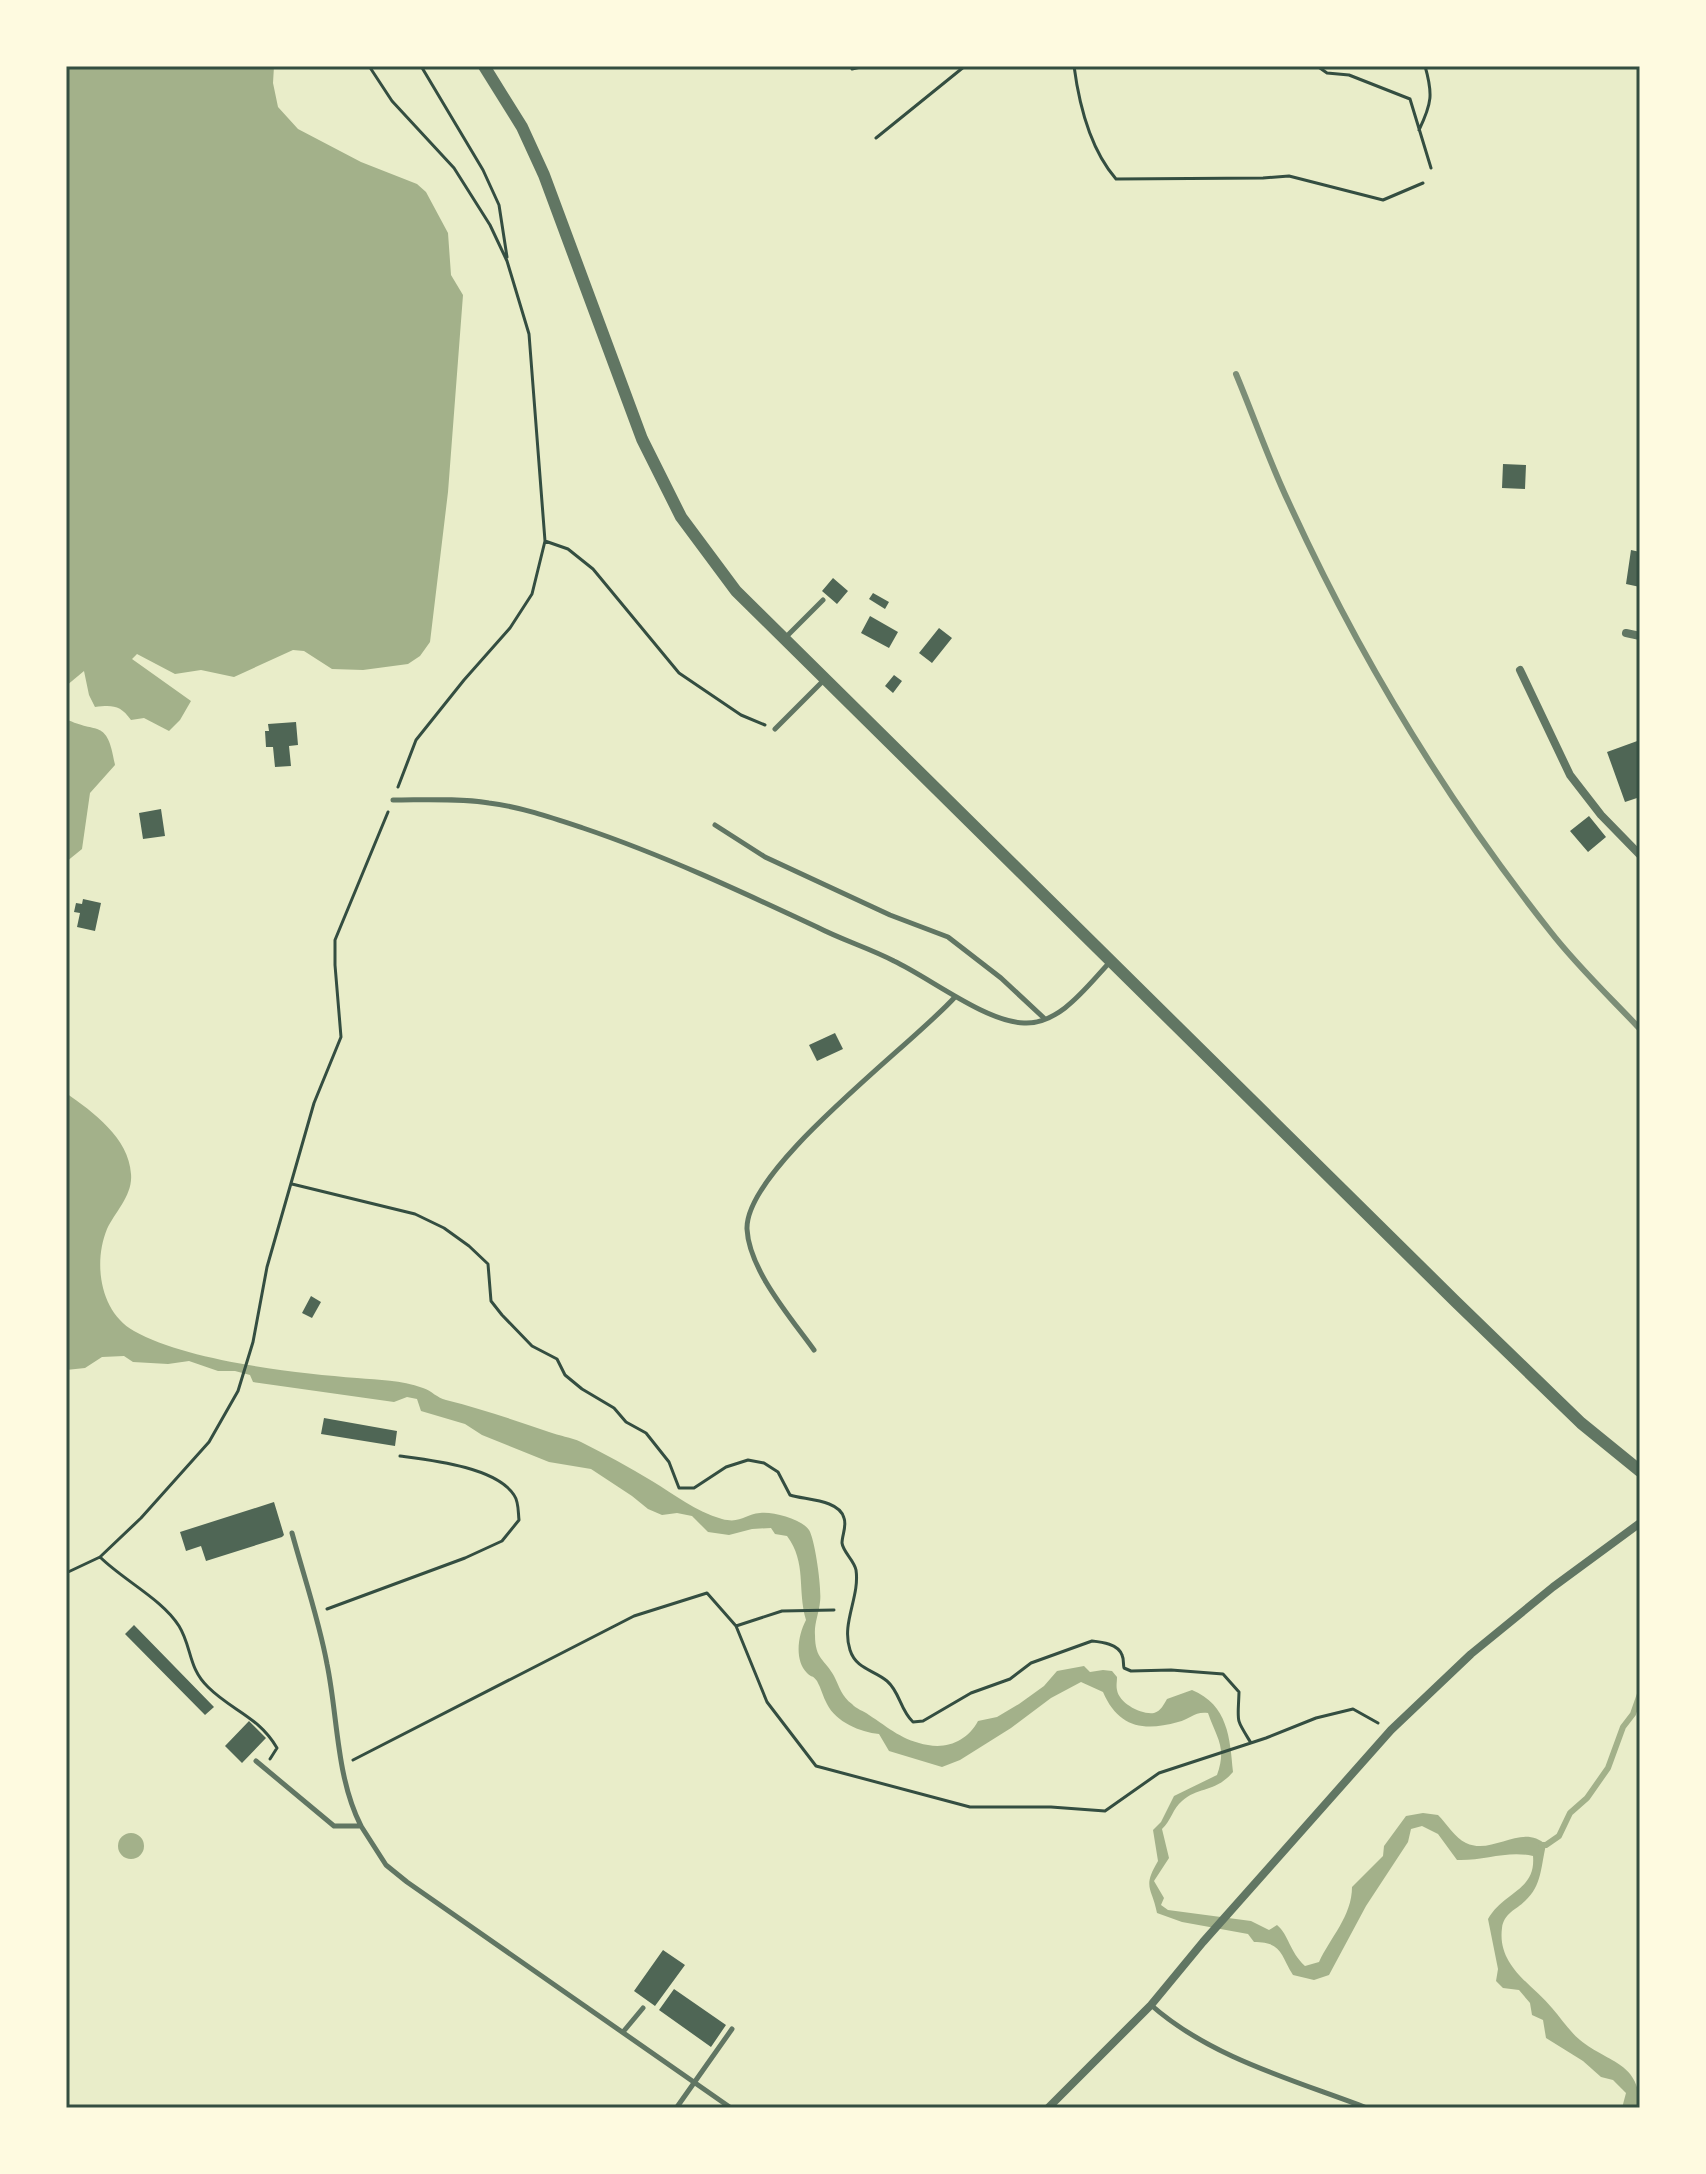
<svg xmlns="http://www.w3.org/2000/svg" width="1706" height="2174" font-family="'Noto Serif',serif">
	<rect width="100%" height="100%" fill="#e9edc9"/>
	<path fill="#a3b18a" d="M66,66h208l-1,17 5,24 20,22 63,33 56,22 9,8 22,41 3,42 12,20 -15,197 -18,150 -10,14 -12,8 -45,6 -31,-1 -28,-18 -11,-1 -59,27 -33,-7 -26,4 -38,-20 -5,5 59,42 -11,19 -11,11 -25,-13 -13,2c-11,-15 -18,-15 -36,-13l-6,-12 -5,-24 -18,15z
		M66,719c32,16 41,-2 49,46l-25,28 -8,56 -16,13z
		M66,1093c27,19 63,45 65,81 2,21 -16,38 -24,55 -14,34 -7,83 27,102 53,30 161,42 223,47 23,2 43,2 66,10 9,3 14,10 23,12 36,9 68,20 103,32 10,4 22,5 32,10 24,12 48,25 71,39 23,14 43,30 70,38 19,5 23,-5 38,-6 12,-2 42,6 49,17 6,9 13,60 11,72 -1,11 -6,22 -5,33 0,25 10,24 19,41 5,10 8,21 18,28 4,5 12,7 17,11 20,13 34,26 59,30 20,4 40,-5 50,-24l19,-4 22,-13 25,-18 13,-15 27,-5 6,6 13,-2 9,1 5,6c0,5 -1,9 0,13 2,13 24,25 37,23 7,-2 10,-9 13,-14l25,-9c36,15 38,48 41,82 -18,21 -34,14 -51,29 -9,7 -11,20 -20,28l7,29 -15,23 10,17 -3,7 7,5 83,11 18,9 8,-5c12,10 12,26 28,41l14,-4c11,-24 33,-46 33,-75l31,-31 1,-10 22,-30 17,-3 15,2c9,9 17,23 28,28 27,13 56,-21 80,2 -5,20 -4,41 -21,56 -9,9 -21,12 -23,27 -5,38 30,56 50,80 9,10 17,23 28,32 30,24 60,22 60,68h-18l4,-15 -13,-13 -12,-3 -18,-16 -37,-23 -3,-18 -11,-5 -2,-12 -11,-13 -16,-2 -7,-7 2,-12 -10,-50c16,-28 48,-28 45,-63 -26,-6 -49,5 -76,4l-19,-26 -16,-8 -11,3 -3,13 -42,64 -37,69 -15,5 -21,-5c-13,-21 -11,-33 -39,-33l-6,-8 -66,-12 -25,-9c-5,-26 -15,-25 1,-52l-5,-31 8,-8 13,-26 43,-21c10,-28 0,-36 -9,-62 -13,-2 -18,6 -30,9 -35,10 -60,5 -75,-30l-22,-10 -30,16 -40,30 -51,32 -18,7 -53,-16 -10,-17c-19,-2 -43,-12 -52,-30 -4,-7 -6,-16 -10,-23 -5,-7 -4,-2 -10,-8 -13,-13 -9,-38 -1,-53 -9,-31 1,-57 -19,-84l-12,-2 -4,-6 -19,1 -23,6 -21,-3 -16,-16 -15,-3 -15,2 -14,-6 -16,-13 -41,-27 -42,-7 -67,-27 -17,-11 -44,-13 -4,-12 -10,-2 -13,5 -141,-20 -3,-7 -15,-4h-17l-29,-10 -21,3 -35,-2 -9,-6 -22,1 -17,11 -19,2z
		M118 1846a13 13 0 1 1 26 0a13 13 0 1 1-26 0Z"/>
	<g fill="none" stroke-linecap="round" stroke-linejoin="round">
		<path stroke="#a3b18a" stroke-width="6" d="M1541,1845h5l13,-9 11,-23 17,-15 21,-30 15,-41 10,-13 7,-20"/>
	</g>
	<path fill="#4f6655" d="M1503,464l23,1 -1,24 -23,-1z
		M1631,550l9,2v35l-14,-3z
		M833,578l15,13 -11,13 -15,-13z
		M873,593l16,9 -4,7 -16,-10z
		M870,616l28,16 -9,16 -28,-15z
		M939,628l13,10 -20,25 -13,-10z
		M894,675l8,6 -9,12 -8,-7z
		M296,722l2,23 -9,1 2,20 -16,1 -2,-20h-7l-1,-16h4l-1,-7z
		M1640,740v57l-15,5 -18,-50z
		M161,809l4,27 -22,3 -4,-26z
		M1589,816l17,21 -18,15 -18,-21z
		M83,899l18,4 -6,28 -18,-4 3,-14 -6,-1 2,-9 6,1z
		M835,1033l8,16 -26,12 -8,-16z
		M311,1296l10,6 -9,16 -10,-5z
		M324,1418l73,13 -2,15 -74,-12z
		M274,1502l10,33 -2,2 -76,24 -5,-15 -15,5 -6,-19z
		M134,1625l80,82 -9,8 -80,-81z
		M249,1721l17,17 -24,25 -17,-17z
		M663,1950l22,15 -30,41 -21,-15z
		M674,1989l52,36 -15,22 -52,-37z"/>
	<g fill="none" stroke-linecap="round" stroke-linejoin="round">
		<path stroke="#344e41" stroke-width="3" d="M369,66l23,35 62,67 36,57 17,36 22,73 16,207 -13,53 -22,34 -46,52 -48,60 -18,47
			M421,66l62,104 16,35 8,52
			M1074,66c5,38 16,83 42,113l147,-1 26,-2 94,24 40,-17
			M1317,66l10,7 22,2 61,24 21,69
			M852,69l13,-3
			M1419,130c13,-27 14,-36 6,-64
			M876,138l89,-72
			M545,541l23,8 25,20 86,104 62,42 24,10
			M292,1184l123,30 29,14 25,18 19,18 3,37 11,14 30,31 25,13 8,16 17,14 32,19 12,14 20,11 23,29 10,26h15l32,-21 22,-7 16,3 14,9 12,23c14,5 49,4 54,23 3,8 -2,17 -2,25 1,9 12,17 14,27 4,27 -15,53 -6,80 6,19 24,20 37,31 13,11 13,29 26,41l10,-1 48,-28 39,-14 21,-16 61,-22c10,1 26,3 30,14 2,4 1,9 2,13l7,3 40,-1 52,4 16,18c-1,32 -4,25 12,51
			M100,1557c23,23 62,42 79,69 13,21 9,42 29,61 24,24 50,29 69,61l-7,11
			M66,1573l34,-16 41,-39 68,-76 29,-51 15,-49 14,-75 47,-164 27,-66 -6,-72v-25l53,-128
			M327,1609l138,-51 37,-17 17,-21c-1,-8 0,-18 -5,-25 -18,-28 -84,-35 -114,-39
			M736,1626l46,-15 52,-1
			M353,1760l281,-144 73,-23 29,33 31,76 49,64 154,41h81l54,4 54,-38 107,-35 50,-20 37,-9 25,14"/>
		<path stroke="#617663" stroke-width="5" d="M785,638l38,-38
			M775,729l50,-50
			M393,800c31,0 65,-2 96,3 32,4 64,15 94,25 80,27 157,63 234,99 25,13 52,21 77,34 36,17 92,61 130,62 36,2 64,-38 86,-61
			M715,825l50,32 125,58 58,22 53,41 44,41
			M814,1350c-23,-32 -65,-80 -67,-121 -2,-61 165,-184 208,-232
			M292,1533c12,44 27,87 35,131 11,53 9,113 34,162
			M256,1761l78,65h27l25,39 21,17 324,226
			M1151,2005c60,53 143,75 216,103
			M623,2032l20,-24
			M677,2107l55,-78"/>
		<path stroke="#617663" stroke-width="8" d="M1626,633l14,3
			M1520,670l50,105 31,40 39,40
			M1048,2108l103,-103 52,-63 188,-212 80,-76 82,-67 87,-64"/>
		<path stroke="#617663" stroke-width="12" d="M484,66l38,61 22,48 98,264 39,78 55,74 720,711 125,121 59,48"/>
		<path stroke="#7c8e77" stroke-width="6" d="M1236,374c18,43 33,87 53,129 69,151 158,298 261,428 27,35 60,66 90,98"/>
	</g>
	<rect width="1706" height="2174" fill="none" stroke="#fefae0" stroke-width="136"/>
	<rect x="68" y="68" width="1570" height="2038" fill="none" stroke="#344e41" stroke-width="3"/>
</svg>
